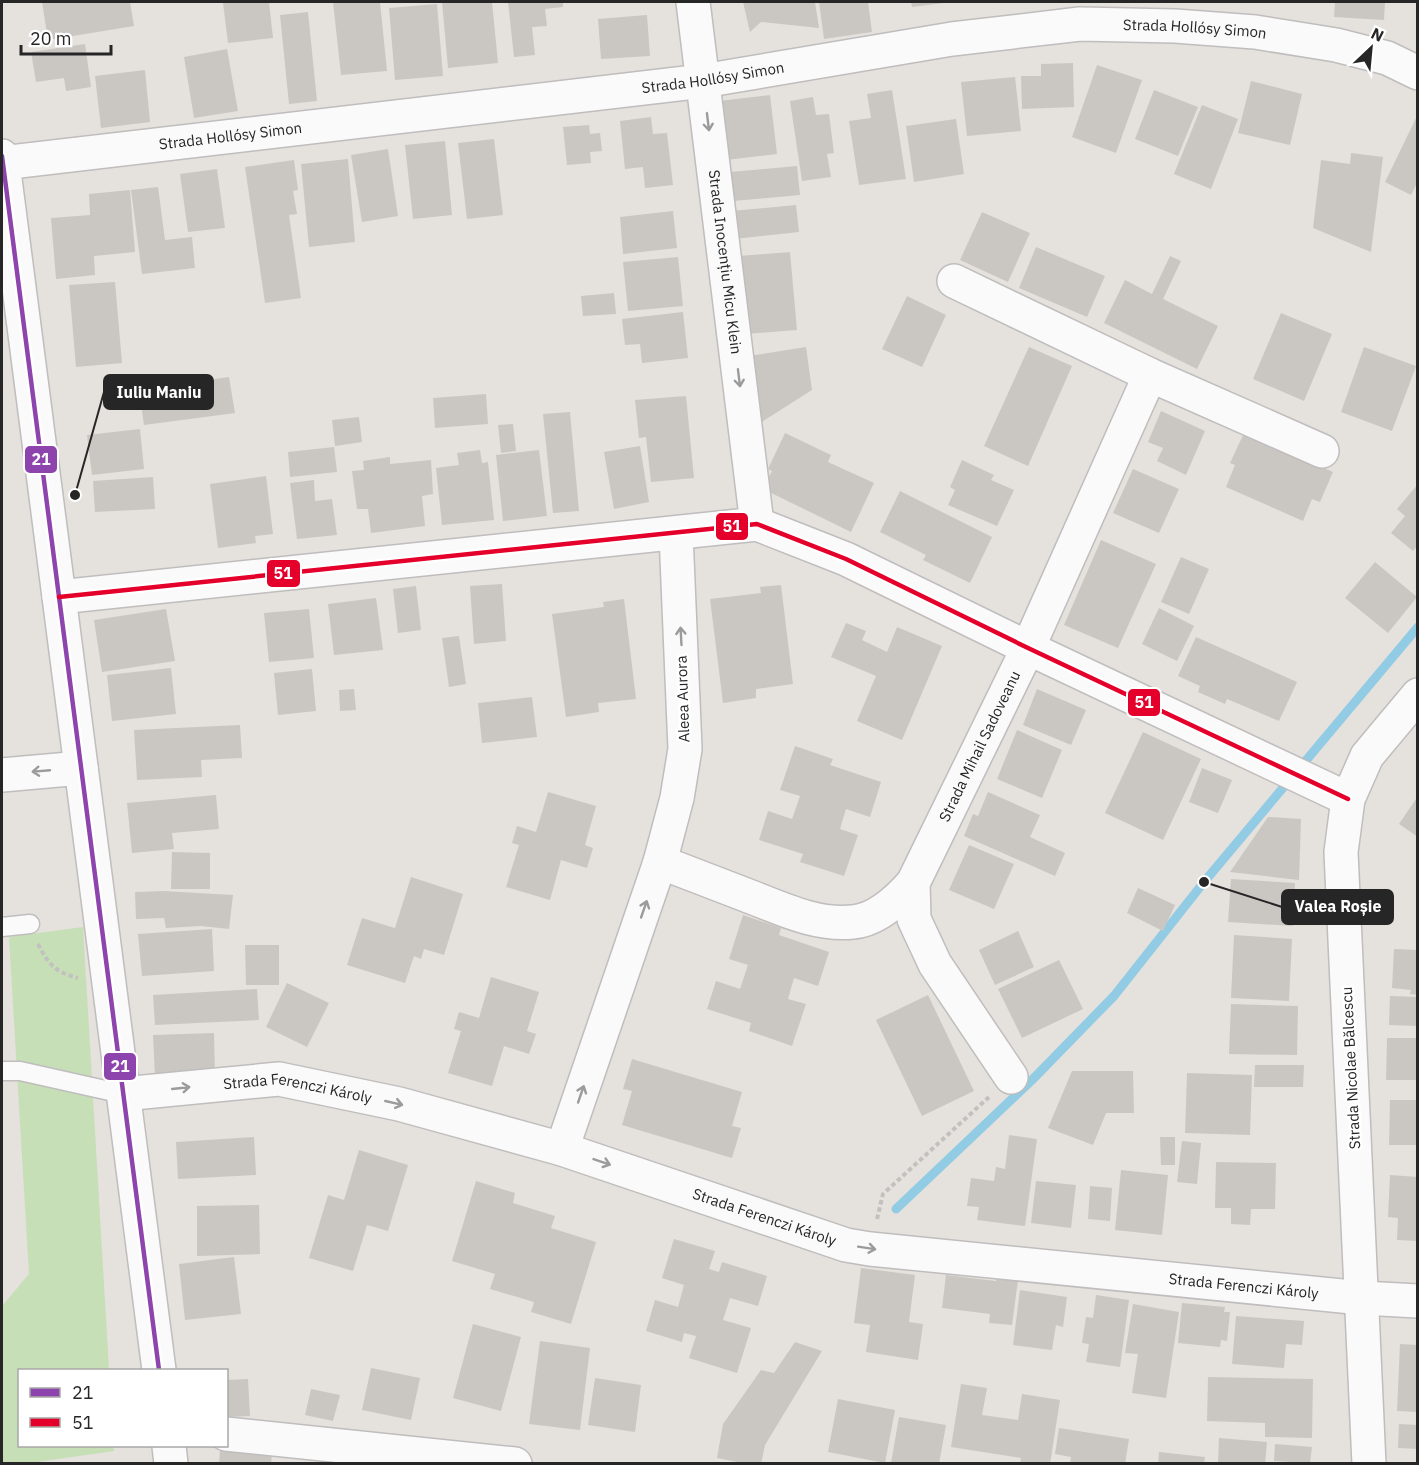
<svg xmlns="http://www.w3.org/2000/svg" width="1419" height="1465" font-family="'IBM Plex Sans',sans-serif">
	<rect width="100%" height="100%" fill="#e5e1dc"/>
	<path fill="#c6dfb6" d="M83,927l26,443h-89v76h93l1,5 -84,12 -28,1v-158l27,-32 -20,-337z"/>
	<g fill="none" stroke-linecap="round" stroke-linejoin="round">
		<path stroke="#92cbe4" stroke-width="9" d="M896,1209l136,-129 82,-84 90,-114 214,-255"/>
	</g>
	<path fill="#cac7c3" d="M42,2h88l4,24 -86,14z
		M234,2h35l4,36 -45,5 -5,-40z
		M333,2h47l7,69 -46,4z
		M442,2h50l6,61 -50,5z
		M508,2h55v5l-18,2 2,17 -15,1 3,28 -21,2z
		M743,2h72l4,26 -58,-6 -11,10z
		M819,2h49l4,30 -48,7z
		M911,2h33v1l-32,4z
		M1335,2h50l-1,18 -50,-3z
		M437,4l6,72 -48,4 -6,-72z
		M308,12l9,89 -28,3 -9,-89z
		M647,15l3,41 -49,3 -3,-40z
		M85,44l6,43 -25,4 -2,-13 -28,4 -5,-30z
		M227,49l11,62 -44,7 -10,-61z
		M1073,63l1,44 -52,2 -1,-33h20v-12z
		M1097,65l45,15 -26,73 -44,-16z
		M145,70l5,52 -49,6 -6,-52z
		M1015,77l6,54 -54,5 -6,-54z
		M1251,81l51,13 -12,51 -52,-12z
		M892,90l14,89 -47,6 -10,-64 22,-3 -4,-24z
		M1154,90l44,17 -20,49 -43,-17z
		M770,95l7,59 -51,6 -7,-59z
		M813,97l3,18 13,-1 5,39 -7,1 4,23 -29,4 -12,-80z
		M1202,105l36,14 -27,70 -37,-15z
		M1418,114v67l-7,14 -26,-13z
		M651,117l2,17 14,-1 6,52 -28,3 -2,-21 -18,2 -5,-48z
		M956,119l8,55 -50,8 -8,-56z
		M589,125l1,9 10,-1 2,18 -12,1 1,11 -24,2 -4,-38z
		M494,139l9,76 -36,4 -9,-76z
		M445,141l7,74 -39,4 -8,-74z
		M388,149l10,67 -36,6 -11,-67z
		M1351,153l32,4 -12,95 -58,-24 8,-68 29,4z
		M348,159l7,83 -46,5 -8,-83z
		M294,160l4,30 -5,1 4,23 -8,1 12,83 -36,5 -20,-136z
		M797,166l3,29 -67,6 -3,-29z
		M217,169l8,59 -37,4 -8,-58z
		M158,187l7,53 27,-3 3,31 -53,6 -11,-84z
		M130,190l5,62 -41,4 1,19 -39,4 -5,-61 39,-3 -1,-21z
		M796,205l3,27 -65,7 -3,-28z
		M673,211l4,37 -54,6 -3,-37z
		M982,212l48,21 -22,49 -48,-22z
		M1036,247l69,29 -18,41 -68,-29z
		M790,252l7,78 -51,4 -8,-78z
		M1170,256l11,5 -18,38 55,27 -21,43 -93,-46 21,-43 27,14z
		M678,257l5,49 -55,5 -5,-49z
		M115,282l7,81 -46,4 -7,-82z
		M614,293l2,21 -33,2 -2,-20z
		M907,296l39,19 -24,52 -40,-18z
		M683,312l5,46 -46,5 -2,-19 -15,1 -3,-26z
		M1281,313l51,21 -28,67 -51,-22z
		M806,347l6,43 -52,33 -11,-67z
		M1029,347l43,19 -44,100 -44,-20z
		M1364,347l52,19 -24,65 -51,-19z
		M229,377l6,36 -91,12 -5,-35z
		M486,394l2,30 -53,4 -2,-30z
		M686,396l8,82 -43,4 -5,-45 -7,1 -4,-38z
		M1161,411l44,20 -19,44 -29,-14 6,-13 -15,-6z
		M570,412l9,99 -26,2 -10,-99z
		M359,417l3,25 -27,4 -3,-26z
		M513,424l3,27 -15,2 -3,-28z
		M140,429l4,40 -52,6 -5,-40z
		M785,433l46,22 -3,7 46,21 -23,49 -88,-43 9,-18 -4,-2z
		M1244,433l89,39 -13,30 -8,-3 -9,22 -77,-34 9,-22 -5,-2z
		M640,446l9,56 -35,7 -10,-57z
		M334,447l3,25 -47,5 -2,-25z
		M480,450l2,13 6,-1 6,58 -52,5 -6,-57 23,-3 -2,-12z
		M539,450l8,66 -44,5 -7,-66z
		M390,457v7l41,-4 2,34 -11,2 3,30 -54,7 -3,-24h-11l-5,-38 12,-1 -1,-9z
		M962,460l32,15 -3,5 23,10 -17,36 -49,-21 7,-15 -5,-3z
		M1133,469l46,20 -20,44 -46,-20z
		M266,476l7,58 -18,2 1,7 -38,5 -8,-64z
		M153,477l2,32 -60,3 -2,-31z
		M314,480l1,21 17,-2 5,36 -40,4 -7,-56z
		M1418,484v61l-5,6 -22,-18 14,-17 -8,-7z
		M900,491l92,46 -22,46 -47,-23 3,-5 -46,-23z
		M1101,540l55,24 -38,84 -54,-23z
		M1181,557l28,12 -20,45 -28,-12z
		M1375,562l42,35 -29,36 -43,-35z
		M502,584l4,57 -32,3 -4,-58z
		M781,585l12,99 -37,5v9l-33,5 -13,-104 51,-6 -1,-6z
		M416,586l5,44 -23,3 -5,-44z
		M376,598l7,52 -49,5 -6,-51z
		M624,599l12,100 -38,4 1,9 -33,5 -14,-103 52,-7 -1,-5z
		M1159,608l35,18 -17,35 -35,-17z
		M166,609l9,52 -73,11 -8,-52z
		M309,609l5,49 -45,4 -5,-49z
		M846,623l20,8 -4,9 25,12 10,-25 45,19 -40,94 -45,-19 19,-45 -45,-19z
		M459,636l7,48 -17,3 -7,-49z
		M1196,637l101,45 -18,39 -52,-22 -2,5 -27,-12 2,-6 -22,-10z
		M171,668l5,46 -64,7 -5,-46z
		M312,669l4,42 -38,4 -4,-42z
		M354,689l2,21 -16,1 -1,-21z
		M1037,689l49,21 -15,35 -48,-20z
		M532,697l5,40 -55,6 -4,-40z
		M240,725l2,33 -41,2 1,17 -65,3 -3,-50z
		M1017,730l45,20 -20,48 -45,-19z
		M1143,732l58,27 -38,81 -58,-27z
		M795,746l38,13 -3,6 51,17 -11,35 -24,-8 -6,20 18,6 -14,41 -44,-14 3,-8 -44,-14 9,-29 24,8 8,-23 -20,-6z
		M1202,768l30,12 -14,33 -29,-11z
		M548,792l48,14 -11,39 8,3 -6,20 -26,-8 -11,40 -44,-13 13,-42 -7,-2 5,-17 19,6z
		M988,792l52,23 -10,22 35,16 -10,23 -91,-40 9,-22 5,2z
		M216,795l3,34 -47,4 2,16 -42,4 -5,-50z
		M1418,796v41l-19,-13z
		M1268,817l33,2 -2,61 -69,-8z
		M969,845l45,19 -20,45 -45,-19z
		M172,852l38,1v36h-39z
		M411,877l52,17 -19,61 -20,-6 -3,10 -7,-3 -9,27 -58,-18 15,-47 33,10z
		M1231,879l64,4 -2,43 -65,-4z
		M1138,888l37,17 -12,26 -36,-18z
		M163,891l70,4 -4,34 -28,-3 -35,2 -2,-10 -28,1 -1,-27z
		M743,915l38,13 -2,7 50,17 -11,34 -24,-8 -6,21 18,5 -14,42 -43,-15 2,-8 -44,-14 9,-28 24,8 8,-24 -19,-6z
		M212,929l2,42 -72,5 -4,-42z
		M1018,931l16,36 -39,18 -16,-35z
		M1234,935l58,4 -3,62 -58,-3z
		M245,945h34v40h-33z
		M1394,949l24,1v45l-8,-1 1,-4 -19,-2z
		M1059,960l24,49 -61,29 -24,-49z
		M491,977l48,15 -12,39 9,3 -7,20 -25,-8 -12,40 -44,-13 13,-42 -7,-2 5,-17 20,6z
		M287,983l42,20 -22,44 -41,-20z
		M257,989l2,31 -104,5 -2,-30z
		M928,995l46,96 -52,25 -46,-96z
		M1390,996l28,1v29l-29,-1z
		M1231,1004l67,2 -1,49 -68,-1z
		M214,1033l1,42 -60,2 -2,-42z
		M1387,1038h31v42h-32z
		M632,1059l110,33 -10,34 9,2 -9,30 -110,-33 10,-34 -9,-2z
		M1255,1065h49l-1,22h-49z
		M1072,1071h61l1,42h-28l-13,32 -45,-17z
		M1187,1073l65,2 -2,60 -65,-2z
		M1390,1100h28v45h-29z
		M1009,1135l28,4 -12,87 -48,-6 2,-13 -12,-1 4,-28 23,3 2,-14 9,2z
		M254,1137l2,38 -78,4 -2,-37z
		M1160,1137h15v28h-14z
		M1182,1141l19,2 -4,41 -20,-2z
		M359,1150l49,15 -20,66 -21,-6 -14,46 -44,-13 19,-63 16,5z
		M1216,1162l60,1 -1,46h-24l-1,16 -19,-1v-16h-16z
		M1121,1170l47,5 -6,60 -47,-5z
		M1390,1175l28,2v64l-21,-1 1,-22 -10,-1z
		M476,1181l39,12 -2,10 42,13 -4,12 45,14 -25,82 -40,-12 3,-10 -44,-13 5,-15 -43,-13z
		M1036,1181l40,4 -5,43 -40,-5z
		M1090,1186l22,2 -2,33 -22,-2z
		M259,1205l1,49 -63,2v-50z
		M674,1239l41,12 -6,18 10,3 3,-10 45,14 -9,30 -28,-8 -7,22 28,8 -14,45 -48,-15 7,-22 -12,-3 -2,9 -36,-11 9,-31 23,7 6,-22 -22,-7z
		M234,1257l7,57 -56,6 -6,-56z
		M861,1268l54,7 -6,47 14,2 -5,36 -52,-8 4,-27 -16,-2z
		M946,1275l50,6 1,-4 21,3 -6,45 -23,-2 1,-9 -48,-6z
		M1020,1290l47,7 -4,30 -7,-2 -4,25 -39,-5z
		M1096,1295l33,5 -9,67 -34,-5 3,-18 -7,-1 4,-26 7,1z
		M1182,1303l43,4 -1,5h6l-3,29 -6,-1 -1,7 -42,-4z
		M1133,1304l46,8 -13,86 -34,-5 6,-39 -13,-1z
		M1236,1316l68,5 -2,24 -16,-1 -2,24 -52,-4z
		M473,1324l48,13 -20,74 -48,-13z
		M540,1341l50,7 -10,82 -51,-6z
		M795,1342l27,9 -57,94 -4,19h-14l-30,-6 6,-34 38,-54 13,3z
		M1400,1344l18,1v67l-21,-1z
		M371,1368l49,10 -9,42 -49,-10z
		M1208,1377l105,2 -1,59 -47,-1v-14l-58,-2z
		M595,1378l46,7 -6,47 -47,-7z
		M248,1379l2,37 -24,1v-37z
		M961,1384l26,4 -5,27 36,5 4,-26 38,6 -10,64h-30l1,-6 -70,-11z
		M311,1389l29,6 -7,26 -28,-6z
		M838,1399l57,11 -10,53 -57,-11z
		M899,1417l47,8 -7,39 -48,-1z
		M1399,1424l19,1v24l-20,-1z
		M1059,1428l70,11 -4,25h-55l1,-7 -16,-3z
		M1219,1438l48,4 -2,22h-47z
		M1275,1444l37,3 -2,16 -36,-2z
		M220,1450l52,3 -1,11h-52z
		M1159,1452l46,5 -1,7h-46z"/>
	<g fill="none" stroke-linecap="round" stroke-linejoin="round">
		<g stroke="#bfbdbd" stroke-width="21">
			<path id="lane" d="M2,927l28,-3
				M2,1071h18l103,23"/>
		</g>
		<g stroke="#bfbdbd" stroke-width="36">
			<g id="street">
				<path id="s1" d="M693,2l64,522"/>
				<path d="M2,156l157,1214"/>
				<path id="s2" d="M2,163l701,-82 249,-42 128,-15 95,2 80,6 81,13 51,13 31,15"/>
				<path d="M954,281l196,94 172,76"/>
				<path d="M59,597l698,-73 89,35 182,89 320,151"/>
				<path d="M2,775l79,-7"/>
				<path d="M660,862c29,11 58,22 86,33 34,13 70,31 107,27 24,-2 45,-22 60,-39"/>
				<path id="s3" d="M1011,1077l-76,-113 -21,-45 -1,-36 115,-235 122,-273"/>
				<path id="s4" d="M123,1094l156,-15 120,25 163,45 284,96 24,4 492,49 56,3"/>
				<path d="M562,1149l98,-287 17,-64 8,-49 -9,-215"/>
				<path d="M226,1434l289,30"/>
				<path d="M169,1446l2,18"/>
				<path d="M1369,1464l-28,-612 7,-53 19,-43 51,-61"/>
			</g>
		</g>
		<path stroke="#c2c1c0" stroke-width="4" stroke-dasharray="4.5 3" stroke-linecap="butt" d="M38,944c11,21 17,28 40,34
			M877,1219l6,-25 106,-97"/>
		<use href="#lane" stroke="#fbfafa" stroke-width="18"/>
		<use href="#street" stroke="#fbfafa" stroke-width="33"/>
		<g stroke="#fff" stroke-width="9">
			<path id="bus-1" d="M2,156l157,1214"/>
		</g>
		<g stroke="#fff" stroke-width="9">
			<path id="bus-2" d="M59,597l698,-73 89,35 182,89 320,151"/>
		</g>
		<use href="#bus-1" stroke="#8e44ad" stroke-width="4.5"/>
		<use href="#bus-2" stroke="#e4002b" stroke-width="4.5"/>
	</g>
	<defs><path id="oneway-shaft" d="M-6 0H5M1.5-3L5.5 0L1.5 3" fill="none" stroke-width="1.6" stroke-linecap="round" stroke-linejoin="round" transform="scale(1.5)"/></defs>
	<g stroke="#9b9b9b">
		<use href="#oneway-shaft" transform="translate(708 122) rotate(83)"/>
		<use href="#oneway-shaft" transform="translate(739 378) rotate(83)"/>
		<use href="#oneway-shaft" transform="translate(681 636) rotate(-93)"/>
		<use href="#oneway-shaft" transform="translate(41 771) rotate(175)"/>
		<use href="#oneway-shaft" transform="translate(644 909) rotate(-71)"/>
		<use href="#oneway-shaft" transform="translate(181 1088) rotate(-6)"/>
		<use href="#oneway-shaft" transform="translate(581 1094) rotate(-71)"/>
		<use href="#oneway-shaft" transform="translate(394 1103) rotate(13)"/>
		<use href="#oneway-shaft" transform="translate(602 1162) rotate(19)"/>
		<use href="#oneway-shaft" transform="translate(867 1248) rotate(9)"/>
	</g>
	<g text-anchor="middle" stroke-width="5" stroke-linejoin="round" paint-order="stroke">
		<g font-size="15" fill="#262626" stroke="#fff">
			<text dy="5" stroke="none"><textPath href="#s2" startOffset="1202">Strada Hollósy Simon</textPath></text>
			<text dy="5" stroke="none"><textPath href="#s2" startOffset="716">Strada Hollósy Simon</textPath></text>
			<text dy="5" stroke="none"><textPath href="#s2" startOffset="230">Strada Hollósy Simon</textPath></text>
			<text dy="5" stroke="none"><textPath href="#s1" startOffset="262">Strada Inocențiu Micu Klein</textPath></text>
			<text transform="translate(683 699) rotate(-92)" y="5">Aleea Aurora</text>
			<text dy="5" stroke="none"><textPath href="#s3" startOffset="374">Strada Mihail Sadoveanu</textPath></text>
			<text transform="translate(1351 1068) rotate(-93)" y="5">Strada Nicolae Bălcescu</text>
			<text dy="5" stroke="none"><textPath href="#s4" startOffset="176">Strada Ferenczi Károly</textPath></text>
			<text dy="5" stroke="none"><textPath href="#s4" startOffset="662">Strada Ferenczi Károly</textPath></text>
			<text dy="5" stroke="none"><textPath href="#s4" startOffset="1148">Strada Ferenczi Károly</textPath></text>
		</g>
	</g>
	<path fill="none" stroke="#262626" stroke-width="2" d="M75 495L104 392M1204 882L1282 907"/>
	<g fill="#262626" stroke="#fff" stroke-width="2">
		<circle cx="75" cy="495" r="6"/>
		<circle cx="1204" cy="882" r="6"/>
	</g>
	<g fill="#262626" stroke="#262626" stroke-width="2">
		<rect x="104" y="375" width="109" height="34" rx="6"/>
		<rect x="1282" y="890" width="111" height="34" rx="6"/>
	</g>
	<g font-size="16" text-anchor="middle" font-weight="bold" fill="#fff">
		<text x="159" y="398">Iuliu Maniu</text>
		<text x="1338" y="912">Valea Roșie</text>
	</g>
	<g stroke="#fff" stroke-width="2">
		<rect x="24" y="445" width="34" height="29" rx="6" fill="#8e44ad"/>
		<rect x="715" y="512" width="34" height="29" rx="6" fill="#e4002b"/>
		<rect x="266" y="559" width="35" height="29" rx="6" fill="#e4002b"/>
		<rect x="1127" y="688" width="34" height="29" rx="6" fill="#e4002b"/>
		<rect x="103" y="1052" width="34" height="29" rx="6" fill="#8e44ad"/>
	</g>
	<g font-size="16" text-anchor="middle" font-weight="bold" fill="#fff">
		<text x="41" y="465">21</text>
		<text x="732" y="532">51</text>
		<text x="283" y="579">51</text>
		<text x="1144" y="708">51</text>
		<text x="120" y="1072">21</text>
	</g>
	<rect width="1419" height="1465" fill="none" stroke="#262626" stroke-width="6"/>
	<rect x="18" y="1369" width="210" height="78" fill="#ffffff" stroke="#a8a8a8" stroke-width="1.5"/>
	<rect x="30" y="1388" width="30" height="9" fill="#8e44ad" stroke="#a8a8a8" stroke-width="1.5"/>
	<text x="72" y="1399" font-size="18" fill="#262626">21</text>
	<rect x="30" y="1418" width="30" height="9" fill="#e4002b" stroke="#a8a8a8" stroke-width="1.5"/>
	<text x="72" y="1429" font-size="18" fill="#262626">51</text>
	<g transform="translate(1371 48) rotate(26)" stroke="#ffffff" stroke-width="4.5" paint-order="stroke">
	<path d="M0-4.5L10 22L0 15L-10 22Z" fill="#262626"/>
	<text y="-9" font-size="16" font-weight="bold" text-anchor="middle" fill="#262626">N</text>
	</g>
	<path d="M21 45v9h90v-9" fill="none" stroke="#262626" stroke-width="3"/>
	<text x="30" y="45" font-size="18" fill="#262626" stroke="#ffffff" stroke-width="4.5" paint-order="stroke">20 m</text>
</svg>
